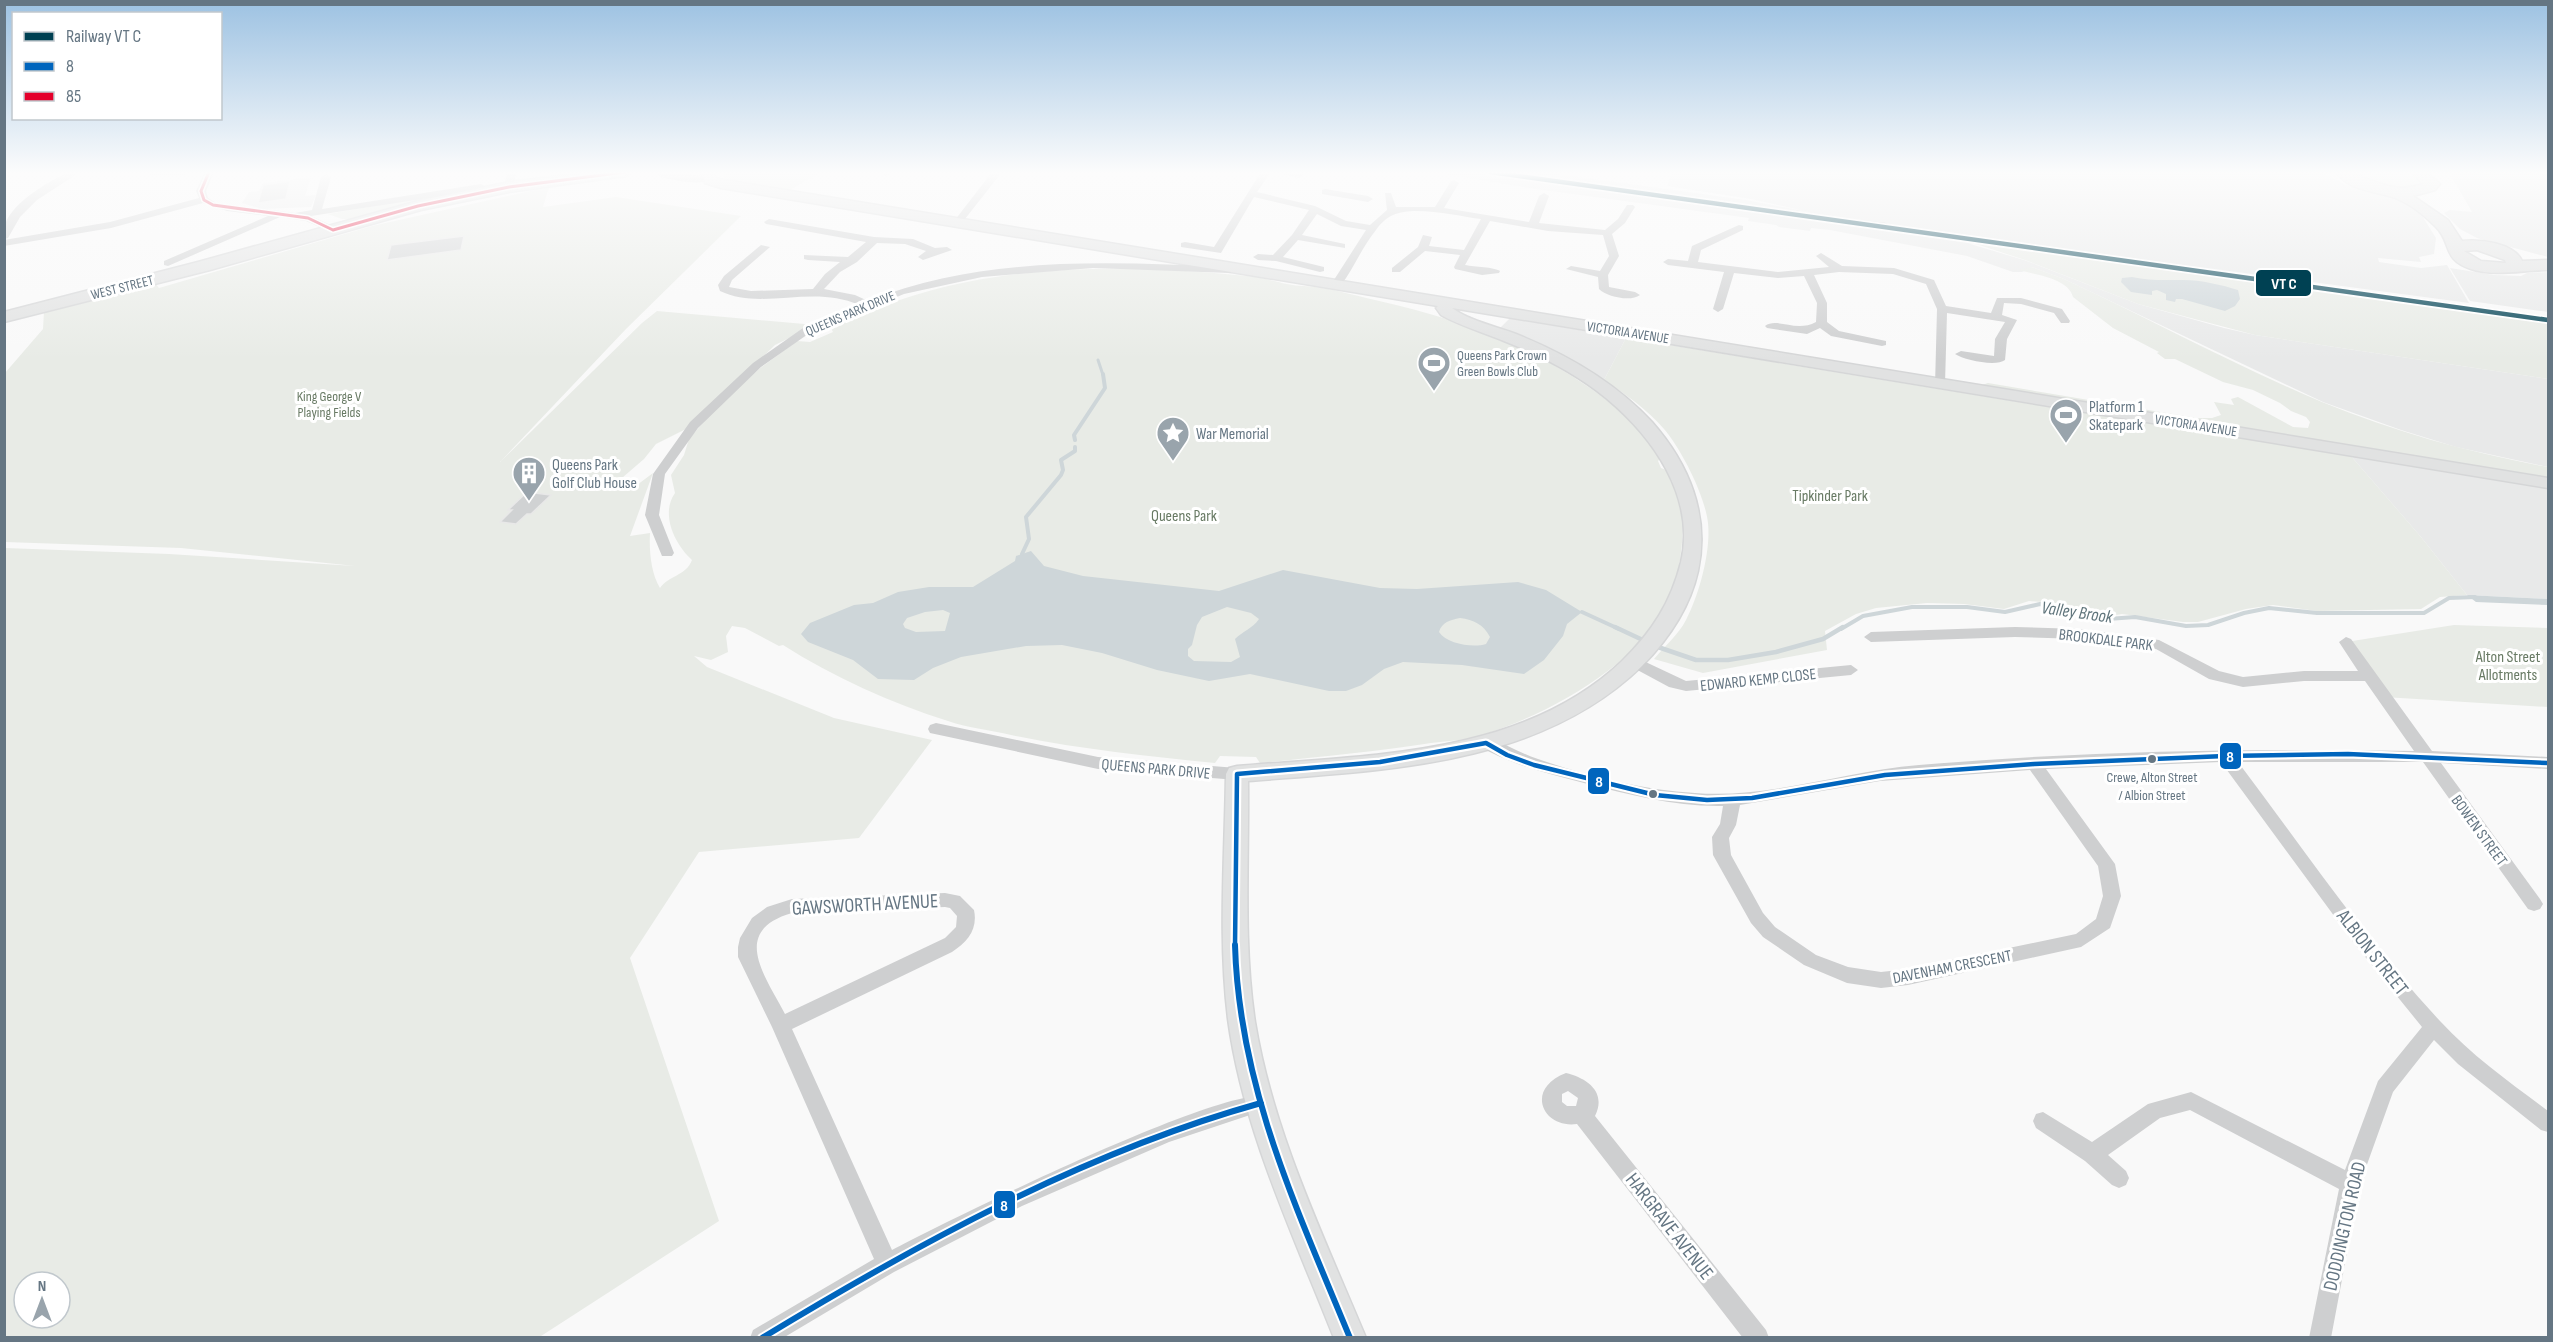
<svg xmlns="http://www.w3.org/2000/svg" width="2553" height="1342" font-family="'Sofia Sans Condensed',sans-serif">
	<rect width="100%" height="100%" fill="#f9f9f9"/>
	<path fill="#e8e9e9" d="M1433,172h110l203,28 63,12 -58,-13 -84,-13 5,-14h649l25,13 59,16 16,13 15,24 -2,16 -15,3 2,5 -43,-4 1,4 42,6 26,-3 22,38 -292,-39 371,52v7l-581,-80 57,17 114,44 86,24 31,7 293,44v88l-92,-20 -55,-17 -78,-28 -259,-123 -32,-12 -10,5h-9l-46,-16 -137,-26 -19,-2 -1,3 -31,-4 -3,-2 -28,-4 1,-3 -220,-30z
		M2449,172h70l29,3v82l-71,-19 -17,-9 -16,-16 6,-3 22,2z
		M311,177l-6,19 11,-1 -5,12 -49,2 -20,-6 7,-11 10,-1 4,-8z
		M2450,268l44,7 27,1 6,-3 21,-1v40l-78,-11z
		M1510,318l116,20 -22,42 -54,-29 -50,-23z
		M2351,456l197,32v111l-81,-4 -46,-58z"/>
	<path fill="#e8ebe6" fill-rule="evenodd" d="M724,172h97l-31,18 -64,-11 -2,-1z
		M2353,172c17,0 59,-6 67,10 -15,14 -54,2 -67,-10z
		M484,187l-127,32h-15l-14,-5z
		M549,187l-6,20 73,-10 125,19 -115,113 -126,133 142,-139 15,-12 159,14 -41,20 -81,80 -38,19 -12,15 -29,25 22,1 16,-12 -23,63 20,-3c-1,18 1,40 10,55 9,-13 26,-12 32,-28 -17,-15 -32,-46 -17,-67l-4,-18 13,-20 5,-16 25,-29 45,-41 38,-28 13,1 23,-10 -3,-6c45,-18 89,-35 137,-44 91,-18 188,-15 280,-6 19,1 38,10 57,10 24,1 48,9 71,14 78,18 146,40 212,86 29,20 56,42 73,73l-2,2 3,7 5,2c16,29 19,49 15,82 -2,16 -5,34 -12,49 -31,64 -118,112 -184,133 -16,6 -36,7 -54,9 -57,9 -114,14 -171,20l-4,-6 -36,-1 -5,7c-69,-7 -136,-14 -204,-28 -20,-5 -43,-7 -63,-14 -57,-18 -115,-44 -165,-76l-4,1 -34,-18 -13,-2 -6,10 2,16 -17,8 -17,-4 13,11 127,51 98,22 -73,98 -160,14 -69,106 89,263 -181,117 -533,-1v-789l164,6 186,12 -174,-18 -176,-6v-169l38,-44 1,-18 110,-29 5,6 213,-62zM24,1282h36v36h-36z
		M1967,241l581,82v56l-293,-44 -117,-31 -113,-44z
		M2032,267l32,12c86,40 170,86 258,123 73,30 149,51 226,65v12l-152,-25 -5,-3 -10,1 -405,-65 12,-4 208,35h16l9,-3 -7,-13 20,3 -3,-6 7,-2 55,30 15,1 2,-6 -4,-5 -15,-6 -11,-8 -27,-13 -30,-8 -48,-23h-10l-8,-6 2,-1 -46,-24 -40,-31c-5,-19 -38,-22 -54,-27z
		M1626,338l725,118 70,81 46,58 -27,2 -19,12 -104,2 -44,-6 -27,4 -48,13h-15l-61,-8 -13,2 -54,-13 -26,-2 -25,8 -40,-5 -37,-1 -51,5 -20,6 -31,17 2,19 -124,23 -49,-14c10,-12 25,-25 32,-39 13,-25 25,-68 22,-97 -3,-27 -26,-73 -44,-94 -17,-20 -39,-35 -60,-49z
		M2454,625l94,3v79l-164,-10 -38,-55z"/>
	<path fill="#ced6d9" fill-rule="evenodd" d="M2132,277c17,4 33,3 51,3 18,0 39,5 55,10l2,9 -5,7 -10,5 -43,-12h-6l-1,3 -9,-2v-6l-9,-4 -5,1v4l-21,-3 -10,-10 1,-4z
		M1031,551l13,15 39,10 136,15 64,-21 97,18 37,1 101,-7 28,8 36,22 -15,12 -4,12 -19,24 -20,14 -62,-9 -59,-3 -19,7 -22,16 -16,6h-17l-79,-17 -41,7 -52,-11 -55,-17 -40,-8 -36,1 -65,11 -28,11 -19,12 -36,-1 -25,-19 -45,-18 -7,-8 9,-11 44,-18 19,-2 25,-11 31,-5h44l42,-26 1,-5zM1227,607l24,6 8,6c-7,10 -16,12 -24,20l5,18 -9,5 -37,-1 -6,-5v-7l4,-4 5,-20 5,-8zM943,610l7,3 -5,18 -29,1 -11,-4 -2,-4 4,-6 18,-6zM1460,618c14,2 23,6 30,19l-4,7c-13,4 -39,0 -47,-12 3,-10 11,-12 21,-14z
		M2467,595l81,4v6l-72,-3z"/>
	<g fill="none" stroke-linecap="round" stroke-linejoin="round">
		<path stroke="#ced6d9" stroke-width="3" d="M1098,360l5,15"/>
		<path stroke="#ced6d9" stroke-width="4" d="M1075,440l-1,-5 31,-47 -2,-14
			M1022,554l7,-15 -3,-22 35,-42 2,-5 -2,-10 14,-9v-4
			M1582,612l37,17
			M1841,629l22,-13 49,-9h55l38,5 35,-8 68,15 27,-2 51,9 22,-1 36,-12 25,-5 48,5h107l25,-15 26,-1"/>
		<path stroke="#ced6d9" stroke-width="4.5" d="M1615,627l32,15
			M1655,646l41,14h32l48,-8 47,-13 20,-12"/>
	</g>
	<path fill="#d0d2d3" stroke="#e8e8e8" stroke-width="1.5" d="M290,181l-4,18 -28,4 5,-18z
		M464,236l-3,14 -74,10 4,-15z
		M527,492l24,3 -20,19h-4l-11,10 -16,-2 12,-12h-4z"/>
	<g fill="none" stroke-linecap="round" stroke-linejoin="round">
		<g stroke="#d5d6d7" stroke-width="3">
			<path id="secondary" d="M701,172h12l3,6 8,2 1824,298v10l-1096,-180c18,13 43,18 64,26 50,20 99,48 136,88 37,42 58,93 46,149 -8,36 -30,69 -56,95 -104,101 -258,104 -394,115 1,80 -5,162 7,241 18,110 68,213 111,316h-32c-41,-104 -91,-208 -106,-319 -10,-81 -3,-164 -2,-245l3,-6 8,-2c130,-11 284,-9 385,-105 30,-29 49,-59 59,-99 15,-65 -28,-125 -75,-164 -31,-25 -66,-43 -102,-57 -22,-9 -43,-15 -63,-26l-5,-7 2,-2 -717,-118 -16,-5z"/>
		</g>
		<g stroke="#d5d6d7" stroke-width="3">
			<path id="primary" d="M592,172h40l-7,4 -116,16 -88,18 -211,60 -206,52v-10l194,-50 220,-61 91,-19z
				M2336,172c32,0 51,25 87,12l-11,-12h15l13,12 -5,6 -22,6 35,24 14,21c18,-2 52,2 60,20l26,-1v10c-25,0 -53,7 -77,-1 -30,-10 -18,-26 -36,-43 -12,-12 -30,-26 -46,-30 -18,-5 -42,-7 -53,-24zM2477,250l28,10 1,3 -25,-2 -17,-10z"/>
		</g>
		<path fill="#cecfd0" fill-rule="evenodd" d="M68,172h12l-43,28 -17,17 -12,21 -4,1c0,-4 0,-11 1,-15 10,-24 42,-41 63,-52z
			M146,172h44l-5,3h-34z
			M205,172h9l-8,19 2,7 8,5 79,10 17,-3 9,-33 5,-3 5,3 -9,32 159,-25 5,3 -5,3 -170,26 26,12 1,2 -5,3 -27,-12 -26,-4 -112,49 -4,-1v-4l104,-45 -41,-5 -24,-8 -92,25 -107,18v-6l106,-18 89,-24 -3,-7z
			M507,172h9l-2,15 -5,3 -5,-3z
			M663,172c11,2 46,3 52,6 -14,9 -40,2 -55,-1l-2,-2z
			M882,172h11l-7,4 -3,-1z
			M992,172h10l-41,52h-6v-4z
			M1261,172h10l-14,20 58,14 31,15 24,4 17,-15 -2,-17h6l5,14h39l16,-26 3,-1 5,3 -15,25 85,14 10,-26 5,-3 5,3 -10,27 66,7 13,-11 9,-14h6l2,2 -10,16 -13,11 7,22 -11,19 1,12 26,5 5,3c-9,7 -33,2 -41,-6l-1,-12 -32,-8 5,-3 29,5 9,-15 -6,-21 -55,-4 -58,-10 -25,44c10,2 29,2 35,6l-1,2 -17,2 -27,-6 -1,-2 6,-12 -35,-4 -25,21h-8v-4l26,-21 5,-12 9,2 -3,9 35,4 17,-31c-23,-3 -67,-14 -88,-4 -7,3 -13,9 -17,15 -14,17 -22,38 -35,55l-4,1 -5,-3 34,-53 -25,-4 -24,-12 -15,21 43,9v4l-47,-8 -15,17 41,10v4l-4,1 -44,-11 -18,-1 -5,-3 5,-3 15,1 19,-20 17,-25 -55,-13 -33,56 -40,-6v-4l4,-1 29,5z
			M1273,172h23l8,3 -5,3z
			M2534,172h14v4l-12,-2z
			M1325,189l43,7 5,3 -5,3 -46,-8v-4z
			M769,219l105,18 39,2 22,9 12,-1 5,3 -29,10 -5,-3 8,-6 -21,-7 -28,-1 -20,19 -17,10 -16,17 31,6 13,6c115,-46 241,-39 362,-34l5,3 -5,3 -137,-5 -111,9 -78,17 -93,38 -50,35 -63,61 -33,46 -6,41 15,38 -2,3h-10l-17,-41 8,-41 37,-52 63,-59 50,-35 56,-23c-46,-21 -98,6 -139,-14l-2,-6 6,-9 37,-31 9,2 -38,33 -3,7 22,4 62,-2 12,-15 15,-12 -32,-2 -4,-1v-4l44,2 18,-15 -100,-18 -2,-2z
			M1739,225l4,1v4l-42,20 -3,12 80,10 51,-5 -13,-11 5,-3 21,13 52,2 40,12 12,26 45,7 6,-15h24l41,11 8,12 -1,2h-8l-7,-10 -33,-9 -17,-1 -2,12 15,5 -10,19 -2,21c-9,7 -41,0 -50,-6l6,-3 33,5 1,-17 10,-17 -58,-9 -2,71 -6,4 -4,-2 2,-77 -11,-25 -33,-10 -54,-2 -25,3 13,28v19l12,9 47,10v4l-4,1 -51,-10 -11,-8 -13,6 -40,-6 -2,-2c12,-9 31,7 51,-4l1,-19 -13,-27 -26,2 -44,-5 -11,36 -5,3 -5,-3 11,-37 -56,-7 -5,-3 5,-3 20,2 4,-15z
			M2015,627l65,2 79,11 60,31 24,6 61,-6h54l-19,-29 7,-5 5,2 81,112 116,6v12l-107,-6 99,136 3,5 -3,5 -6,2 -6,-2 -105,-147h-185c65,86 129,181 202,259 32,35 71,62 108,90v21l-7,-2 -83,-66 -24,-24 -41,52 -33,92 -29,154h-22l30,-149 -149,-79 -30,8 -52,37 18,16 3,7 -3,7 -7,3 -7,-3 -27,-24 -49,-33 -3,-7 3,-7 7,-2 49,30 56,-38 43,-12 154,78 33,-89 44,-54 -68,-84 -133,-181 -175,7 69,95 6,32 -11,32 -29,19 -173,38 -27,3 -34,-5 -43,-18 -41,-28 -12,-14 -38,-68 -1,-18 8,-13 3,-18c-47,1 -93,-11 -139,-23 -36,-9 -71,-18 -104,-36l-2,-4 2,-4 6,-2c18,6 34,16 52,22 49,17 105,31 157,34 75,6 149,-22 224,-28 164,-14 330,-17 495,-14l-49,-70h-61l-61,6 -34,-8 -53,-30 -76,-10 -65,-2 -144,5 -7,-5 7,-5zM2030,770l68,96 5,30 -7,23 -20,15 -168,35 -27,3 -33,-5 -32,-12 -41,-28 -12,-14 -32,-58 -2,-17 7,-13 4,-20 140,-24z
			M1635,657l51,24 165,-16 7,5 -7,5 -165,16 -17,-4 -39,-21 -2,-4z
			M936,723l162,34 139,11 6,2 2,4 -2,4 -6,2 -139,-11 -168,-36 -2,-4 2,-4z
			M945,893l15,3 14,14c4,19 -6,32 -22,42l-160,77 100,221c50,-27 337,-168 376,-153l3,6 -3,6 -99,33 -147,64 -128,66 -111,66h-33l3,-8 121,-71 -102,-232 -34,-70v-10l2,-9 12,-20 15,-11 25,-8zM945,907l5,1 7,8 -1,11 -11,11 -160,76c-19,-37 -56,-83 7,-101z
			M1566,1073c21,5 41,19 29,43l171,214 3,8h-26l-166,-214c-34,5 -53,-35 -11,-51zM1568,1091l10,7 -2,8h-9l-5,-4v-8z"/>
		<use href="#secondary" fill="#e1e2e2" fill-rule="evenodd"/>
		<use href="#primary" fill="#e1e2e2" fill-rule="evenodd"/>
		<g stroke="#c3c5c6" stroke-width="4.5">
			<path id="rail" d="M1817,218l68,7"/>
		</g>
		<use href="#rail" stroke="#fff" stroke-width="3" stroke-dasharray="9" stroke-linecap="butt"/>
		<g stroke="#fff" stroke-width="9">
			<path id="bus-1-far1" d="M1235,946l2,-172 143,-12 106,-19 21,12 27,10 121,30 52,5 45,-2 133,-23 149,-11 191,-8 123,-2 200,9"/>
		</g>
		<g stroke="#fff" stroke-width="10">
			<path id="bus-1" d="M1235,945c4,142 62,264 115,393
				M762,1338c155,-94 323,-186 499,-235"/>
		</g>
		<g stroke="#fff" stroke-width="6">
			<path id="bus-2" d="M209,172l-8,19 3,9 9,5 95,13 25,12
				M333,230l85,-24 91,-19 116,-15"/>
		</g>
		<use href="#bus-1-far1" stroke="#0065bd" stroke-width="4.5"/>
		<use href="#bus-1" stroke="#0065bd" stroke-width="6"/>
		<use href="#bus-2" stroke="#e4002b" stroke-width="3"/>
		<g stroke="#fff" stroke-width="8">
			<path id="rail-1" d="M1490,172l1058,148"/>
		</g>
		<use href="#rail-1" stroke="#004153" stroke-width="4.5"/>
	</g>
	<linearGradient id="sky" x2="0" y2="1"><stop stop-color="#9dc2e2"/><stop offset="0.48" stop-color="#fcfcfc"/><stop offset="1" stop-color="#fcfcfc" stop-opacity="0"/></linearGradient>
	<rect width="2553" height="360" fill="url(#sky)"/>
	<defs>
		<g id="stadium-pin" transform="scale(1.725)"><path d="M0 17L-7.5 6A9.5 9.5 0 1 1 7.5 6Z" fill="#99a4ac" stroke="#fff"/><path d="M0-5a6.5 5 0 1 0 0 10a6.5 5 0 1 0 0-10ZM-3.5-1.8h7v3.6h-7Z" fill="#fff"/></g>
		<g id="sight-pin" transform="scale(1.725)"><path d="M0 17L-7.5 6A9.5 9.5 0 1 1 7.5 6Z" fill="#99a4ac" stroke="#fff"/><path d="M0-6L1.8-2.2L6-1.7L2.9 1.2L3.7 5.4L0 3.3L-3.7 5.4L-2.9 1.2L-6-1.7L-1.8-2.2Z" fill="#fff"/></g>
		<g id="building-pin" transform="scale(1.725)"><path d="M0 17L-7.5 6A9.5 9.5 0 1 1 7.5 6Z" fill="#99a4ac" stroke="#fff"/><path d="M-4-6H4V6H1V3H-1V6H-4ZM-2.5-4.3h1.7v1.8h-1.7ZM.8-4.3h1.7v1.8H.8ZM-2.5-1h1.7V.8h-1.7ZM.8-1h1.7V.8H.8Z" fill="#fff"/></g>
	</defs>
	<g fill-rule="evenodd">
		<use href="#stadium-pin" x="1434" y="363"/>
		<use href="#stadium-pin" x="2066" y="415"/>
		<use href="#sight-pin" x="1173" y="433"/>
		<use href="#building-pin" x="529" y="473"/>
	</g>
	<g fill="#657683" stroke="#fff" stroke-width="2">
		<circle cx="2152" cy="759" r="5"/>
		<circle cx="1653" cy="794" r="5"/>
	</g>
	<g text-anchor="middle" stroke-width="6" stroke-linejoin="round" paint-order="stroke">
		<g font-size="14" fill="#657683" stroke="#fff">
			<text transform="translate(122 287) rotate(-14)" y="5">WEST STREET</text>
			<text transform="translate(850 313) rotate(-23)" y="5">QUEENS PARK DRIVE</text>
			<text transform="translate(1628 332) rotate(9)" y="5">VICTORIA AVENUE</text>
			<text transform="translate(2196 425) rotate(9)" y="5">VICTORIA AVENUE</text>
		</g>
		<g font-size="14" fill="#657683" stroke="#fff" text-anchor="start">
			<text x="1457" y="360">Queens Park Crown<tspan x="1457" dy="16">Green Bowls Club</tspan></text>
		</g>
		<g font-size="14" fill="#687a64" stroke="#fff">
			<text x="329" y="401">King George V<tspan x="329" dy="16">Playing Fields</tspan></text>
		</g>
		<g font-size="14" fill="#657683" stroke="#fff">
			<text x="2152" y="782">Crewe, Alton Street<tspan x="2152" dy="18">/ Albion Street</tspan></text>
		</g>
		<g font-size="16" fill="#657683" stroke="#fff" text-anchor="start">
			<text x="2089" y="412">Platform 1<tspan x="2089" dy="18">Skatepark</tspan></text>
			<text x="1196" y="439">War Memorial</text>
			<text x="552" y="470">Queens Park<tspan x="552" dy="18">Golf Club House</tspan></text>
		</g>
		<g font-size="16" fill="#687a64" stroke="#fff">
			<text x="1830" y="501">Tipkinder Park</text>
			<text x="1184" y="521">Queens Park</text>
			<text x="2508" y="662">Alton Street<tspan x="2508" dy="18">Allotments</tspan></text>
		</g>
		<g font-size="16" fill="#657683" stroke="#fff">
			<text transform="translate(2106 639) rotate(7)" y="6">BROOKDALE PARK</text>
			<text transform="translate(1758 679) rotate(-6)" y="6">EDWARD KEMP CLOSE</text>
			<text transform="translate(1156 768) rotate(5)" y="6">QUEENS PARK DRIVE</text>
			<text transform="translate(2480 830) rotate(54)" y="6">BOWEN STREET</text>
			<text transform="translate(1952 966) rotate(-11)" y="6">DAVENHAM CRESCENT</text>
		</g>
		<g font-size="18" font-style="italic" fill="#60757c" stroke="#fff">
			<text transform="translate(2077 612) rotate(8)" y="6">Valley Brook</text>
		</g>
		<g font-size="20" fill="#657683" stroke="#fff">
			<text transform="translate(865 904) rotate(-3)" y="7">GAWSWORTH AVENUE</text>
			<text transform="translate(2373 952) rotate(52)" y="7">ALBION STREET</text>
			<text transform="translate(1670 1226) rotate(52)" y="7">HARGRAVE AVENUE</text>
			<text transform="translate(2344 1226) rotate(-77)" y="7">DODDINGTON ROAD</text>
		</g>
	</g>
	<g stroke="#fff" stroke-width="2">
		<rect x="2255" y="269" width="57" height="28" rx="6" fill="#004153"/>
		<rect x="2219" y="742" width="23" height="28" rx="6" fill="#0065bd"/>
		<rect x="1587" y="767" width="23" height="28" rx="6" fill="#0065bd"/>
		<rect x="993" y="1190" width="23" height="29" rx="6" fill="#0065bd"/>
	</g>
	<g font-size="16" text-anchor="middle" font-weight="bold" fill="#fff">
		<text x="2284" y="289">VT C</text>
		<text x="2230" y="762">8</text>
		<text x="1599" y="787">8</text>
		<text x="1004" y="1211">8</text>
	</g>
	<rect width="2553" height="1342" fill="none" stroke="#657683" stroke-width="12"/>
	<rect x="12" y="12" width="210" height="108" fill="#ffffff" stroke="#c1c8cd" stroke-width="1.5"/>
	<rect x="24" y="32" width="30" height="9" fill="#004153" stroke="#c1c8cd" stroke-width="1.5"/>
	<text x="66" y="42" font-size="18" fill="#657683">Railway VT C</text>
	<rect x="24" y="62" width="30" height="9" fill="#0065bd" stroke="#c1c8cd" stroke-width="1.5"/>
	<text x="66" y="72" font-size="18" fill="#657683">8</text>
	<rect x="24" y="92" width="30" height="9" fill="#e4002b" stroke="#c1c8cd" stroke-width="1.5"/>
	<text x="66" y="102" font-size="18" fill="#657683">85</text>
	<g transform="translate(42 1300)"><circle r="28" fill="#ffffff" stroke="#c1c8cd" stroke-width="1.5"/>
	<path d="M0-4.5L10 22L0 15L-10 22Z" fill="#99a4ac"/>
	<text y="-9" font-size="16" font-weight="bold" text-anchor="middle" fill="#657683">N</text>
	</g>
</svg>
